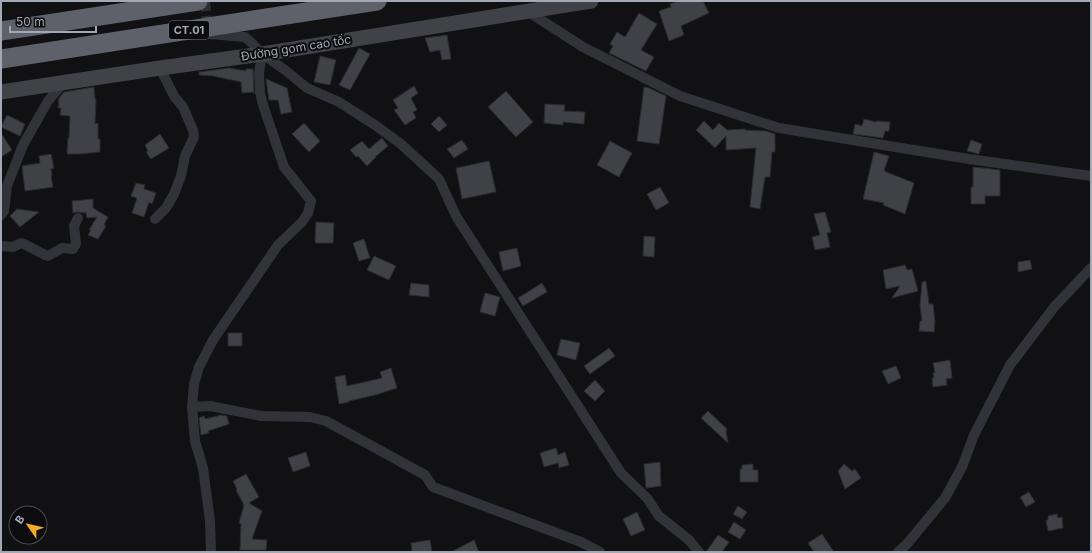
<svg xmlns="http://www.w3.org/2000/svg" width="1092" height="553" font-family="Inter,sans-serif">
	<rect width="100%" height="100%" fill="#111113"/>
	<path fill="#404146" stroke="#2b2b2f" d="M679,1h24l6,12 -28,13 3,9 -15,6 -10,-30 12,-4 -1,-3z
		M639,13l18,11 -16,26 13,7 -8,14 -37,-18 4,-7 -3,-2 7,-12 8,5z
		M447,35l4,24 -9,1 -2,-10 -10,2 -5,-14z
		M359,48l11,6 -20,36 -11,-5z
		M320,56l16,4 -6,25 -16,-3z
		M229,68l17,3v-2h7l1,25 -1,-2 -11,1 -1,-11 -28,-6 -14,-1v-3z
		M266,79l21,9 5,24 -11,2 -3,-14h-9z
		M414,86l4,7 -7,5 6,12 -4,2 3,6 -11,7 -11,-15 4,-2 -5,-8z
		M94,87l1,12h1l-1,25 3,-1v16h2v13l-20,2h-13l1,-16h1l1,-22 -10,-1 1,-7h-3l1,-10 5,-6z
		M644,87l5,1 17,8 -7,48 -22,-3z
		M506,91l27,31 -17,15 -28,-30z
		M545,104l20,1 -1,6 21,1 -1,12 -21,-2v3l-19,-2z
		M7,115l18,9 -5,12 -19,-9z
		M439,116l8,9 -8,7 -8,-8z
		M864,119l12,3v-1l14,1 -1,9h-4l-2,7 -30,-4 2,-10 7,2z
		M704,121l9,9 6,-7 8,7 18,-1v1l21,1 9,3v18h-3l-2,25h-5l-5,32 -10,-2 6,-59 -30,2v-14l-11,12 -19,-18z
		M304,123l16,18 -11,11 -17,-18z
		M1,133l11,17 -11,7z
		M160,134l9,14 -18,11 -5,-7 2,-1 -3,-6z
		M382,138l6,8 -13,11h1l-9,9 -9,-10 -2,1 -6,-7 12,-9 7,8z
		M462,140l6,9 -14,9 -7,-9z
		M971,140l11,4 -3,10 -12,-3z
		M610,141l22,12 -13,24 -22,-12z
		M874,152l15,4 -5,15 30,12 -9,31 -22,-9 1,-2 -21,-4z
		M51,154l3,14 -3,1 1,7h-1l2,11 -28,4 -3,-25 18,-3 -1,-7z
		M489,161l7,31 -34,7 -6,-31z
		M973,167l27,3v26h-15v8h-14v-17h2z
		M136,183l9,2 -1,4 12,4 -4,11 -3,-2 -5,15 -12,-4 5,-15 -6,-2z
		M660,187l9,16 -13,7 -9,-16z
		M93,199v9l15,9 -4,8 2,1 -8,13 -10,-4 3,-5h-2l8,-13 -10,1 -1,-5 -8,-1 -5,1 -1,-12z
		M17,209l22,3 -19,15 -10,-11z
		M825,212l6,20 -4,1 3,14 -15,3 -3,-13 8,-2 -6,-21z
		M316,222l18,1 -1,20h-18z
		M644,236l11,1 -1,20 -11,-1z
		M364,239l6,19 -11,3 -6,-18z
		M517,248l4,18 -18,5 -4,-19z
		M374,256l22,10 -7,14 -22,-10z
		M1030,260l2,9 -14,3v-10z
		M905,265l2,5 5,-1 6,22 -26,7 8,-12 -14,3 -3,-19z
		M926,281l3,23h4l2,18 -1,10 -15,-1 1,-10h2l-2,-15 2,-24z
		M411,283l18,2v12l-20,-2z
		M542,283l5,9 -24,14 -5,-8z
		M485,293l15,4 -5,19 -15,-4z
		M228,333h14v13h-14z
		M561,339l19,4 -4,17 -19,-5z
		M609,348l6,8 -25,18 -6,-8z
		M950,360l2,18 -6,1 1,6 -14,2 -1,-9h2l-1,-5h2l-2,-10z
		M896,366l5,12 -13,6 -6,-13z
		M391,368l6,20 -22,7 -26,6v1l-10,2 -4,-27 10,-2 2,11 35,-8 -2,-6z
		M595,380l10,11 -10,10 -11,-10z
		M708,411l19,18 -1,2 2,12 -27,-25z
		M221,415l6,1 2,8 -21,7 1,2 -8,2 -2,-17 5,-2 1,3z
		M556,448l2,7 7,-3 4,13 -10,3 -1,-5 -14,4 -4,-14z
		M306,452l4,14 -17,6 -5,-14z
		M660,462l1,24 -15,2 -2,-24z
		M753,464v6h5v12h-18v-13h2v-4z
		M844,464l8,7 3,-2 6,9 -16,11 -7,-18z
		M246,474l13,23 -10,6 13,8 -10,28 15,1 -1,10h-26l1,-26 -2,-1 5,-18 -8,-15 1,-1 -4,-8z
		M1029,492l6,10 -9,5 -6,-10z
		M738,506l9,6 -5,7 -9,-5z
		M637,512l8,18 -14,6 -8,-17z
		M1057,514l1,4 4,-1 1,11 -15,3 -2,-11h2v-4z
		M734,522l12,8 -6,9 -12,-7z
		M822,534l12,18h-20l-6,-9z
		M718,535l11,7 -7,10h-16z
		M430,540l2,12h-20l-1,-9z
		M474,540l5,12h-28z"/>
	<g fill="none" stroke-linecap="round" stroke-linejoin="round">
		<path stroke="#2e2f33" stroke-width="10" stroke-dasharray="10 5" stroke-linecap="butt" d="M205,1l3,30"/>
		<path stroke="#323338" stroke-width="10" d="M527,11l56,36 97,49 99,32 190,31 122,17
			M209,34l36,3 8,7 9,10 23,16 22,18 32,14 36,23 26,19 38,35 17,37 165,257 26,25 12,18 30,24 10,12
			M1,215l3,-4 3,-25 16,-41 25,-44 16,-19
			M155,219l11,-11 8,-14 7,-18 4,-20 9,-19 -1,-7 -10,-23 -9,-11 -14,-28
			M1,246l12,1 8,-4 3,1 21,11 3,1 14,-8 11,1 3,-5 -2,-18 4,-8
			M192,407l18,-1 51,10 49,1 16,4 99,54 8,12 148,55 19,10
			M211,552l-1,-31 -7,-53 -8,-27 -3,-34 2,-23 5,-17 14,-27 65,-95 24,-23 6,-9 3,-12 -27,-34 -21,-62 -3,-13 -1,-19 3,-19
			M898,552l9,-8 38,-46 17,-31 12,-32 36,-70 45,-59 36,-38"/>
		<path stroke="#404248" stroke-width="15" d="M1,92l159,-24 102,-14 329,-53"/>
		<path stroke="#5e6169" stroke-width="19" d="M1,31l197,-30
			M1,59l376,-58"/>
	</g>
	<g text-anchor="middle" stroke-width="4" stroke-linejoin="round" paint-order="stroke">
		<rect fill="#0c0c0e" stroke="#757982" stroke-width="1" x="169" y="21" width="40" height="18" rx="3"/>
		<g font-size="11" font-weight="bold" fill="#a2a8b4">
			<text x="189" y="34">CT.01</text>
		</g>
		<g font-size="12" fill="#a2a8b4" stroke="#0c0c0e">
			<text transform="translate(296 48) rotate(-9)" y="4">Đường gom cao tốc</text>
		</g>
	</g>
	<rect width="1092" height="553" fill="none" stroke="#a2a8b4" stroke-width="4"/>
	<g transform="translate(28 525) rotate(304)"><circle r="19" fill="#0c0c0e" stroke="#484a50"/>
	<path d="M0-3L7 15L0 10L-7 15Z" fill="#f2ac2a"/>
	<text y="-6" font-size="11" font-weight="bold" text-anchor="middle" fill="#a2a8b4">B</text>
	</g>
	<path d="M10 26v6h86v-6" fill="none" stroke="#a2a8b4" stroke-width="2"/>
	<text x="16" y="26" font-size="12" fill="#a2a8b4" stroke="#0c0c0e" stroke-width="3" paint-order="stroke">50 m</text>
</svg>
